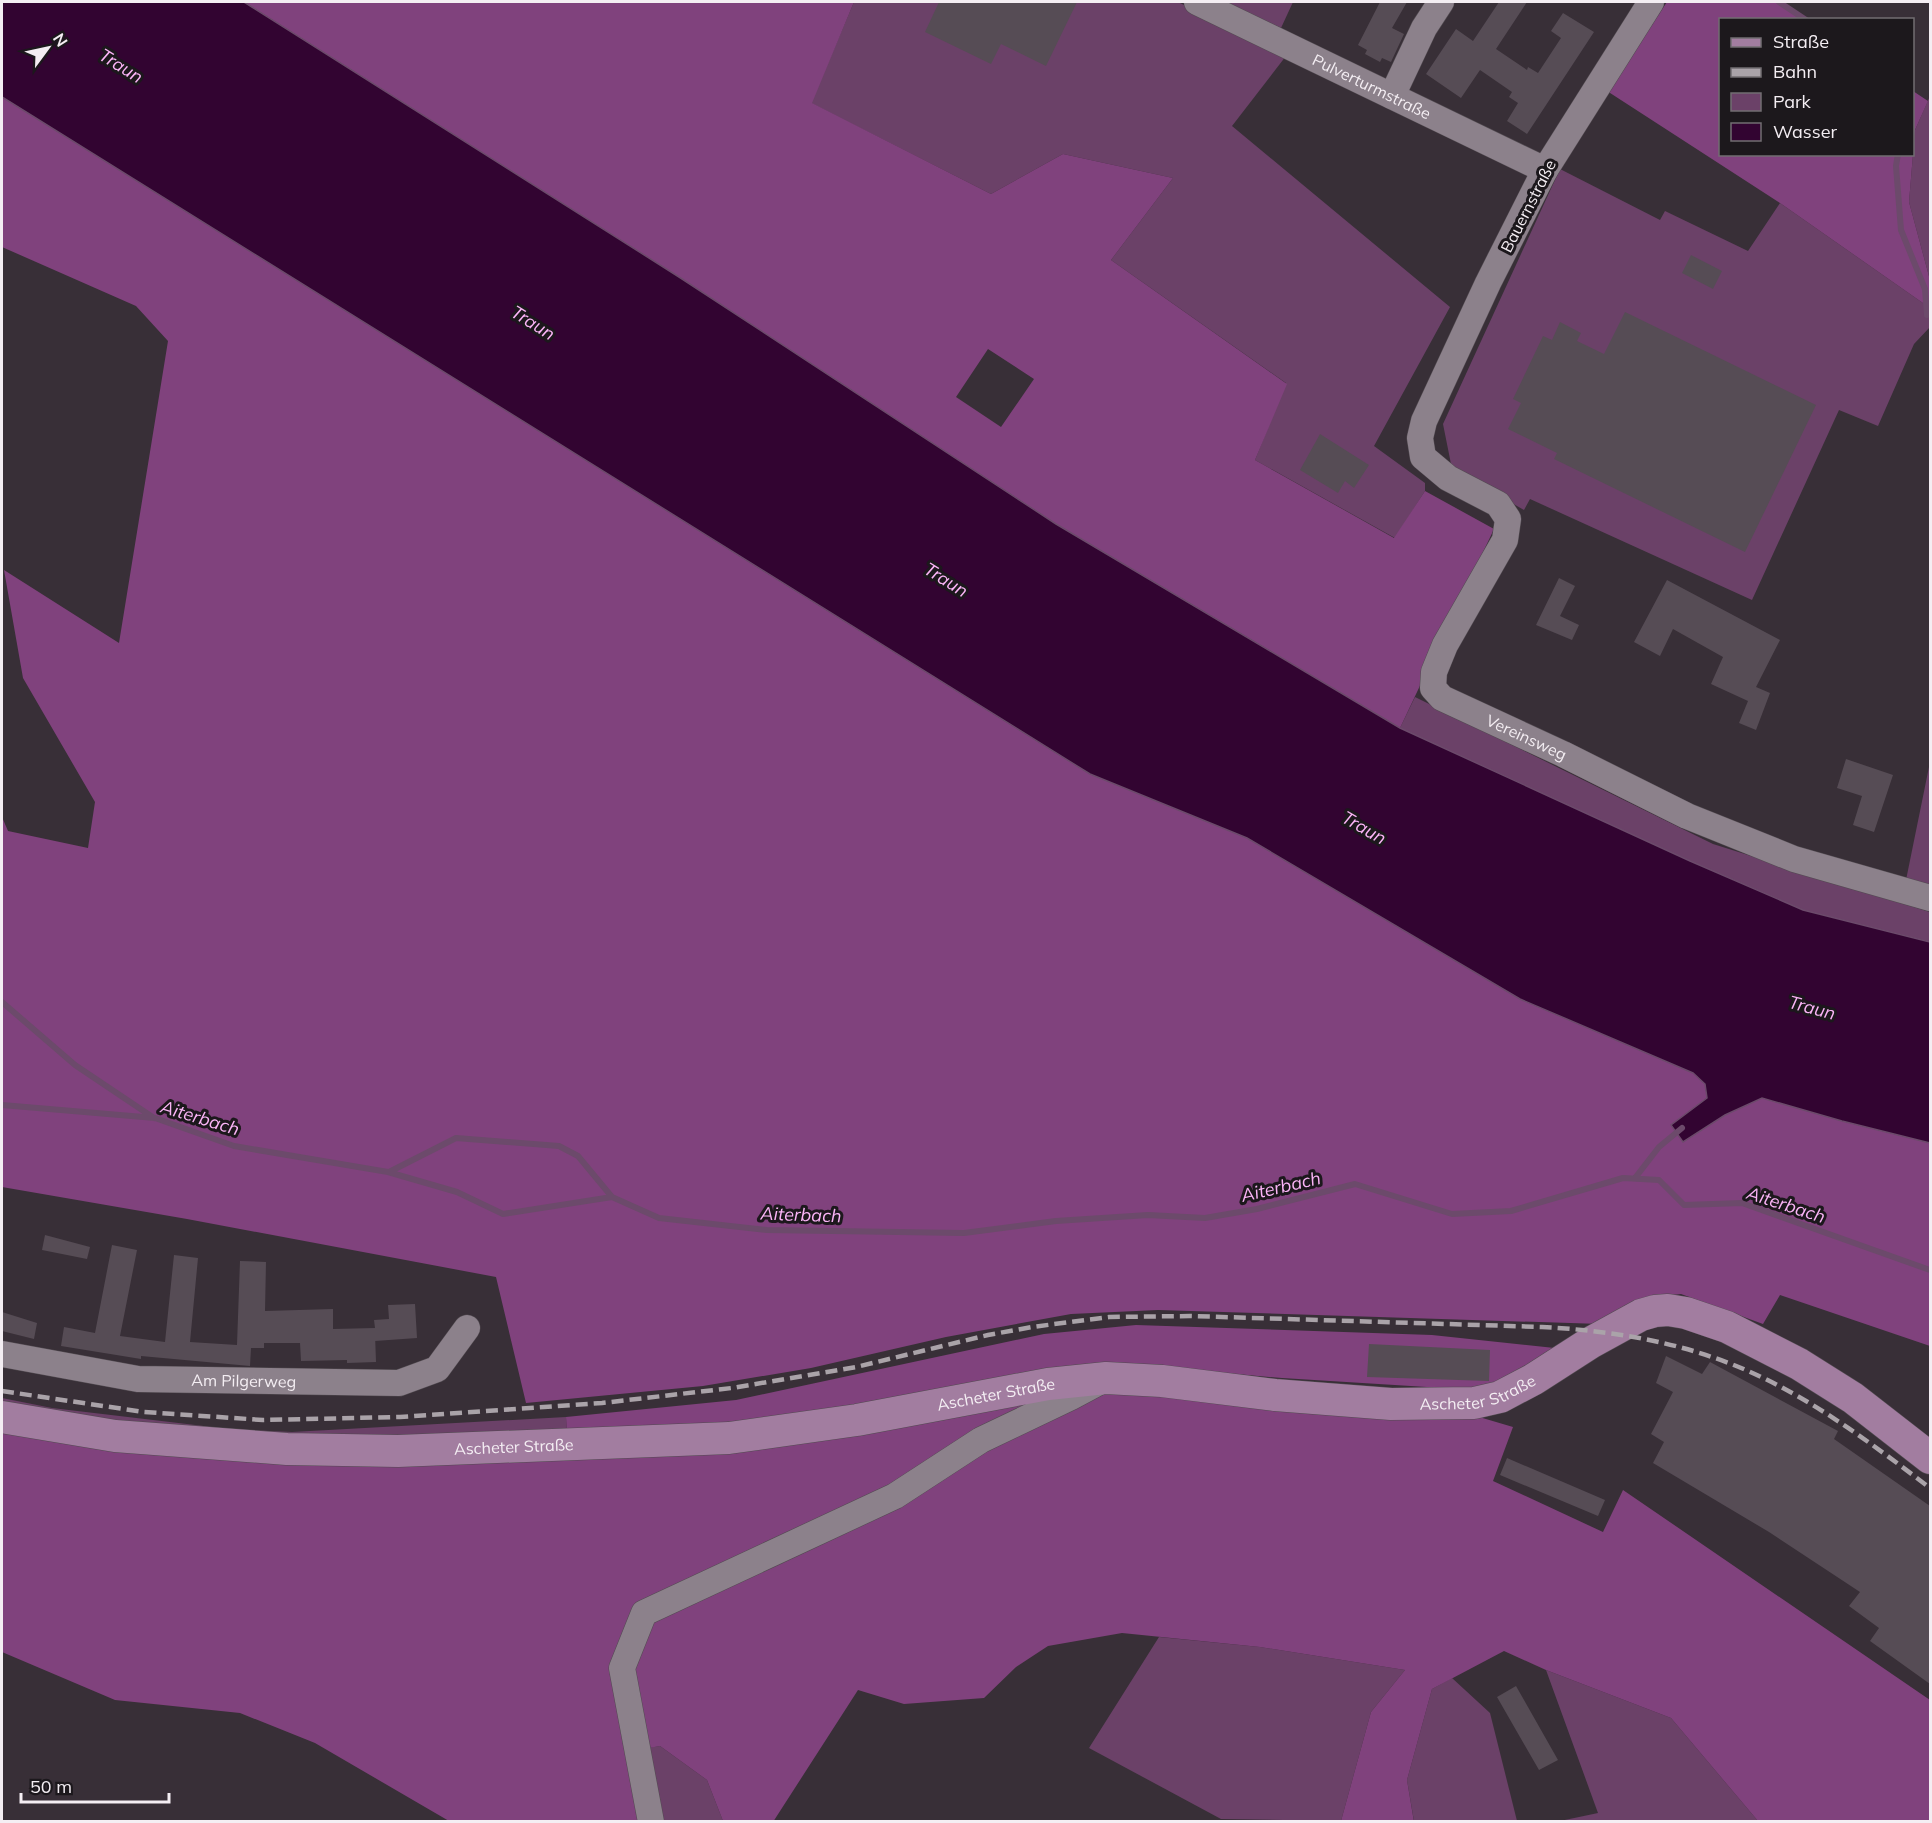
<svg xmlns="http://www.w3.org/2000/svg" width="1932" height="1823" font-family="Mulish,sans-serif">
	<rect width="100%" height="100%" fill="#382f37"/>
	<path fill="#6b4168" d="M854,2h324l108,54 -54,70 218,181 -76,139 51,37v8l-30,47 -140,-78 31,-77 -175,-123 62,-82 -110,-24 -72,40 -180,-91z
		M1225,2h68l-12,26z
		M1930,96v184l-21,-78 6,-72z
		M1560,169l100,51 5,-9 83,40 32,-48 150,105v19l-16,17 -36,82 -39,-16 -87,190 -222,-101 -6,11 -72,-41 -9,-45z
		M1415,697l298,147 217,68v30l-127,-32 -113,-49 -290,-133z
		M1930,762v123l-24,-5z
		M2,1398l50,10 177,21 63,3 274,-15 1,17 -297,6 -268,-32z
		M1159,1637l101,10 145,23 -34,42 -30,109 -120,-2 -132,-71z
		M1546,1670l125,48 87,103h-198l38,-8z
		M1452,1678l38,35 27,108h-103l-7,-41 25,-91z
		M660,1746l47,34 16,41h-71l-12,-72z"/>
	<path fill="#80427d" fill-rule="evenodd" d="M244,2h610l-42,101 179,91 72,-40 110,24 -62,82 176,124 -32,76 139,78 31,-47 69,38 -94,199 -344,-204 -377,-247zM988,349l46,30 -33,48 -45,-30z
		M1667,2h112l27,17 -86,1v134h192l1,-63 15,10 -13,29 -6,72 21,78v28l-150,-105 -173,-112z
		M2,97l1088,677 157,64 273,161 173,74 12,11 2,14 -36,27 12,17 42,-27 37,-17 80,23 88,22v203l-150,-51 -17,29 -82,-30 -40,5 -40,25 -443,-14 -87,4 -125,23 -135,31 -108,18 -177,17 -30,-126 -309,-58 -185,-32v-370l6,14 80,17 7,-46 -72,-124 -19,-108 115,73 49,-302 -32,-35 -134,-59z
		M1136,1325l296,10 132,14 -46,29 -43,12 -193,-12 -149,-13 -374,61 -192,8 -1,-17 170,-17 308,-66z
		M1154,1391l315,23 44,13 -20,54 110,51 20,-42 307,210v121h-172l-87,-103 -125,-48 -42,-19 -72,38 -25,91 7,42 -73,-1 30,-109 34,-42 -145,-23 -138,-14 -74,13 -32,21 -32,31 -80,6 -46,-14 -85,132 -50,-1 -16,-41 -47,-34 -28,5 10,70h-193l-134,-78 -75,-30 -125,-13 -113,-48v-224l313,35 740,-66z"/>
	<path fill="#320431" stroke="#6c4a6b" stroke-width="1.5" d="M2,2h242l435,275 377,247 344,204 290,133 113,49 127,32v201l-88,-22 -80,-23 -37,17 -42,27 -12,-17 36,-27 -2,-14 -12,-11 -173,-74 -273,-161 -157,-64 -1088,-677z"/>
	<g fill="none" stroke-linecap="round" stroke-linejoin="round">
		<path stroke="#6c4a6b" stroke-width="6" d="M1779,2l27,18
			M1898,154l-2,12 5,64 24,59 2,26
			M2,1002l73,63 79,53
			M2,1105l153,13 79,28 154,26 69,20 46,22 109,-17 47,21 108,12 197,3 92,-12 92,-6 57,3 52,-9 98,-25 97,30 59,-3 112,-33 36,2 25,25 58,-2 188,67
			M389,1172l67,-34 103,8 19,10 34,41
			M1635,1178l24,-31 23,-19"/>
	</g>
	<path fill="#564c55" d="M939,2h138l-31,64 -45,-22 -10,20 -66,-32z
		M1380,2h27l-15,26 12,6 -13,28 -9,-4 -2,4 -15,-8 2,-4 -9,-5z
		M1499,2h28l-31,47 31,21 1,-3 10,6 23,-35 -10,-7 12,-18 31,19 -67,102 -20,-13 11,-18 -9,-6 3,-5 -32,-22 -19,28 -35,-24 30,-45 17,12z
		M1691,255l31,16 -9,18 -31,-16z
		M1625,312l191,93 -71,147 -191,-93 3,-6 -49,-24 13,-26 -8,-4 30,-63 9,4 8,-18 21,11 -4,8 27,13z
		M1320,434l49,31 -15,23 -9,-7 -7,12 -38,-23z
		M1559,578l16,8 -15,30 19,9 -7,15 -36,-15z
		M1667,580l113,60 -24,47 14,6 -14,37 -17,-7 9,-22 -37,-17 12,-27 -50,-28 -13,27 -26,-14z
		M1846,759l47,16 -19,57 -21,-7 9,-29 -25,-8z
		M45,1235l45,12 -3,12 -45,-9z
		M112,1245l25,5 -17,86 45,6 9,-87 24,3 -8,84 47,3 3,-84 26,1 -1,49 68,-2v20l42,-1 -1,-8 15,-1 -1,-14 27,-1 2,34 -42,3v-7l1,28 -29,1v-3l-46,1 -1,-18h-36v5h-13l-1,18 -109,-10v3l-80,-13 3,-19 31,6z
		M2,1312l35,11 -3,16 -32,-8z
		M1369,1344l121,6 -1,31 -122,-4z
		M1666,1356l36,18 8,-12 128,69 -4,8 96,67v178l-60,-43 9,-13 -30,-22 11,-14 -91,-60 -116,-69 11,-21 -13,-8 22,-42 -17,-9z
		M1507,1458l98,42 -7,16 -98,-41z
		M1516,1686l42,74 -19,10 -42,-73z"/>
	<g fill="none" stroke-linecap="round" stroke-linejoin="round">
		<g stroke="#524b51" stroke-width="27">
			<g id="minor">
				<path id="s1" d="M1197,2l348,168"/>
				<path id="s2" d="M1651,2l-106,168 -57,113 -64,138 -4,17 3,19 25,21 50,26 10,15 -3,21 -60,105 -11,27 -1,16 9,10 121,56 124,62 107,43 136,39"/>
				<path d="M1392,96l32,-68 17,-26"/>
				<path id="s3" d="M2,1354l136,25 261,4 38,-14 30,-41"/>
				<path d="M651,1822l-29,-154 22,-55 251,-117 86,-56 90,-43 30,-16"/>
			</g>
		</g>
		<g stroke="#524b51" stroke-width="33">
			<g id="major">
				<path id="s4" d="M2,1417l113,19 172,13 111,2 331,-13 128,-18 191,-36 58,-6 56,3 113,14 116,9 83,-1 26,-6 34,-18 56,-36 51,-28 14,-4 13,-1 18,3 41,14 72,37 54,34 77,60"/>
			</g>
		</g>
		<use href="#minor" stroke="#8c818b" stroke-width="26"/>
		<use href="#major" stroke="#a27da0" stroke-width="32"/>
		<path stroke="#aaa3a9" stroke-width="4.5" stroke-dasharray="12 6" stroke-linecap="butt" d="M2,1391l142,21 119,8 137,-3 202,-14 130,-15 124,-21 132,-32 44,-8 77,-10 81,-1 352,11c57,3 115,11 170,30 81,27 151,80 218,131"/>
	</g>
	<g text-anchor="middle" stroke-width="6" stroke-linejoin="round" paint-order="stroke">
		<g font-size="16" fill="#f4eef3" stroke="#1c181c">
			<text dy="6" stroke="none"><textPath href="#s1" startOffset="194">Pulverturmstraße</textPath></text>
			<text transform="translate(1528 206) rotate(-63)" y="6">Bauernstraße</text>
			<text dy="6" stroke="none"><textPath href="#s2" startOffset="915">Vereinsweg</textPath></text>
			<text dy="6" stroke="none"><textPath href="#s3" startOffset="244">Am Pilgerweg</textPath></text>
			<text dy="6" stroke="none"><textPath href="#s4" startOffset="1486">Ascheter Straße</textPath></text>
			<text dy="6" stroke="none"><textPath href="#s4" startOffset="1000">Ascheter Straße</textPath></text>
			<text dy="6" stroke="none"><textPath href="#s4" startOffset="514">Ascheter Straße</textPath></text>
		</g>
		<g font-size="18" font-style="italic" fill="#fbb4f7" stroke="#1c181c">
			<text transform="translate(121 66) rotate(32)" y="6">Traun</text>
			<text transform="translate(533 323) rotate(32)" y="6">Traun</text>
			<text transform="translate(946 580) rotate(32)" y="6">Traun</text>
			<text transform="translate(1364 828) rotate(30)" y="6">Traun</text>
			<text transform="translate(1812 1008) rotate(15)" y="6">Traun</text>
			<text transform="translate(200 1118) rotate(17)" y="6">Aiterbach</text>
			<text transform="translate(1281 1187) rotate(-13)" y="6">Aiterbach</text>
			<text transform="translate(1786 1205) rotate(18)" y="6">Aiterbach</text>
			<text transform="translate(801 1215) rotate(2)" y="6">Aiterbach</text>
		</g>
	</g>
	<rect width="1932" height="1823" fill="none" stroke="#f4eef3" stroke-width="6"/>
	<rect x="1719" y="18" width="195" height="138" fill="#1c181c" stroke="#726e72" stroke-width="1.5"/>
	<rect x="1731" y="38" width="30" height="9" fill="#a27da0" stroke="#726e72" stroke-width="1.5"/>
	<text x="1773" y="48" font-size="18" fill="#f4eef3">Straße</text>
	<rect x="1731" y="68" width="30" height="9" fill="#aaa3a9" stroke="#726e72" stroke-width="1.5"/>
	<text x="1773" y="78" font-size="18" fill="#f4eef3">Bahn</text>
	<rect x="1731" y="93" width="30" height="18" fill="#6b4168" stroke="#726e72" stroke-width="1.5"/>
	<text x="1773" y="108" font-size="18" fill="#f4eef3">Park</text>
	<rect x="1731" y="123" width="30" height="18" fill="#320431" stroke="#726e72" stroke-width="1.5"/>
	<text x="1773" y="138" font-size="18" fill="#f4eef3">Wasser</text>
	<g transform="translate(48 48) rotate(57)" stroke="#1c181c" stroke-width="4.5" paint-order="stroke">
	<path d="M0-4.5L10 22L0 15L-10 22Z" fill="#f4eef3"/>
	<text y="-9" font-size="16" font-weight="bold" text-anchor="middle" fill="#f4eef3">N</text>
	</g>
	<path d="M21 1793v9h148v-9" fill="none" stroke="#f4eef3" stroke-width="3"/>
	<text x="30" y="1793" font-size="18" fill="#f4eef3" stroke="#1c181c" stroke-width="4.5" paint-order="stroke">50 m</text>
</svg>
